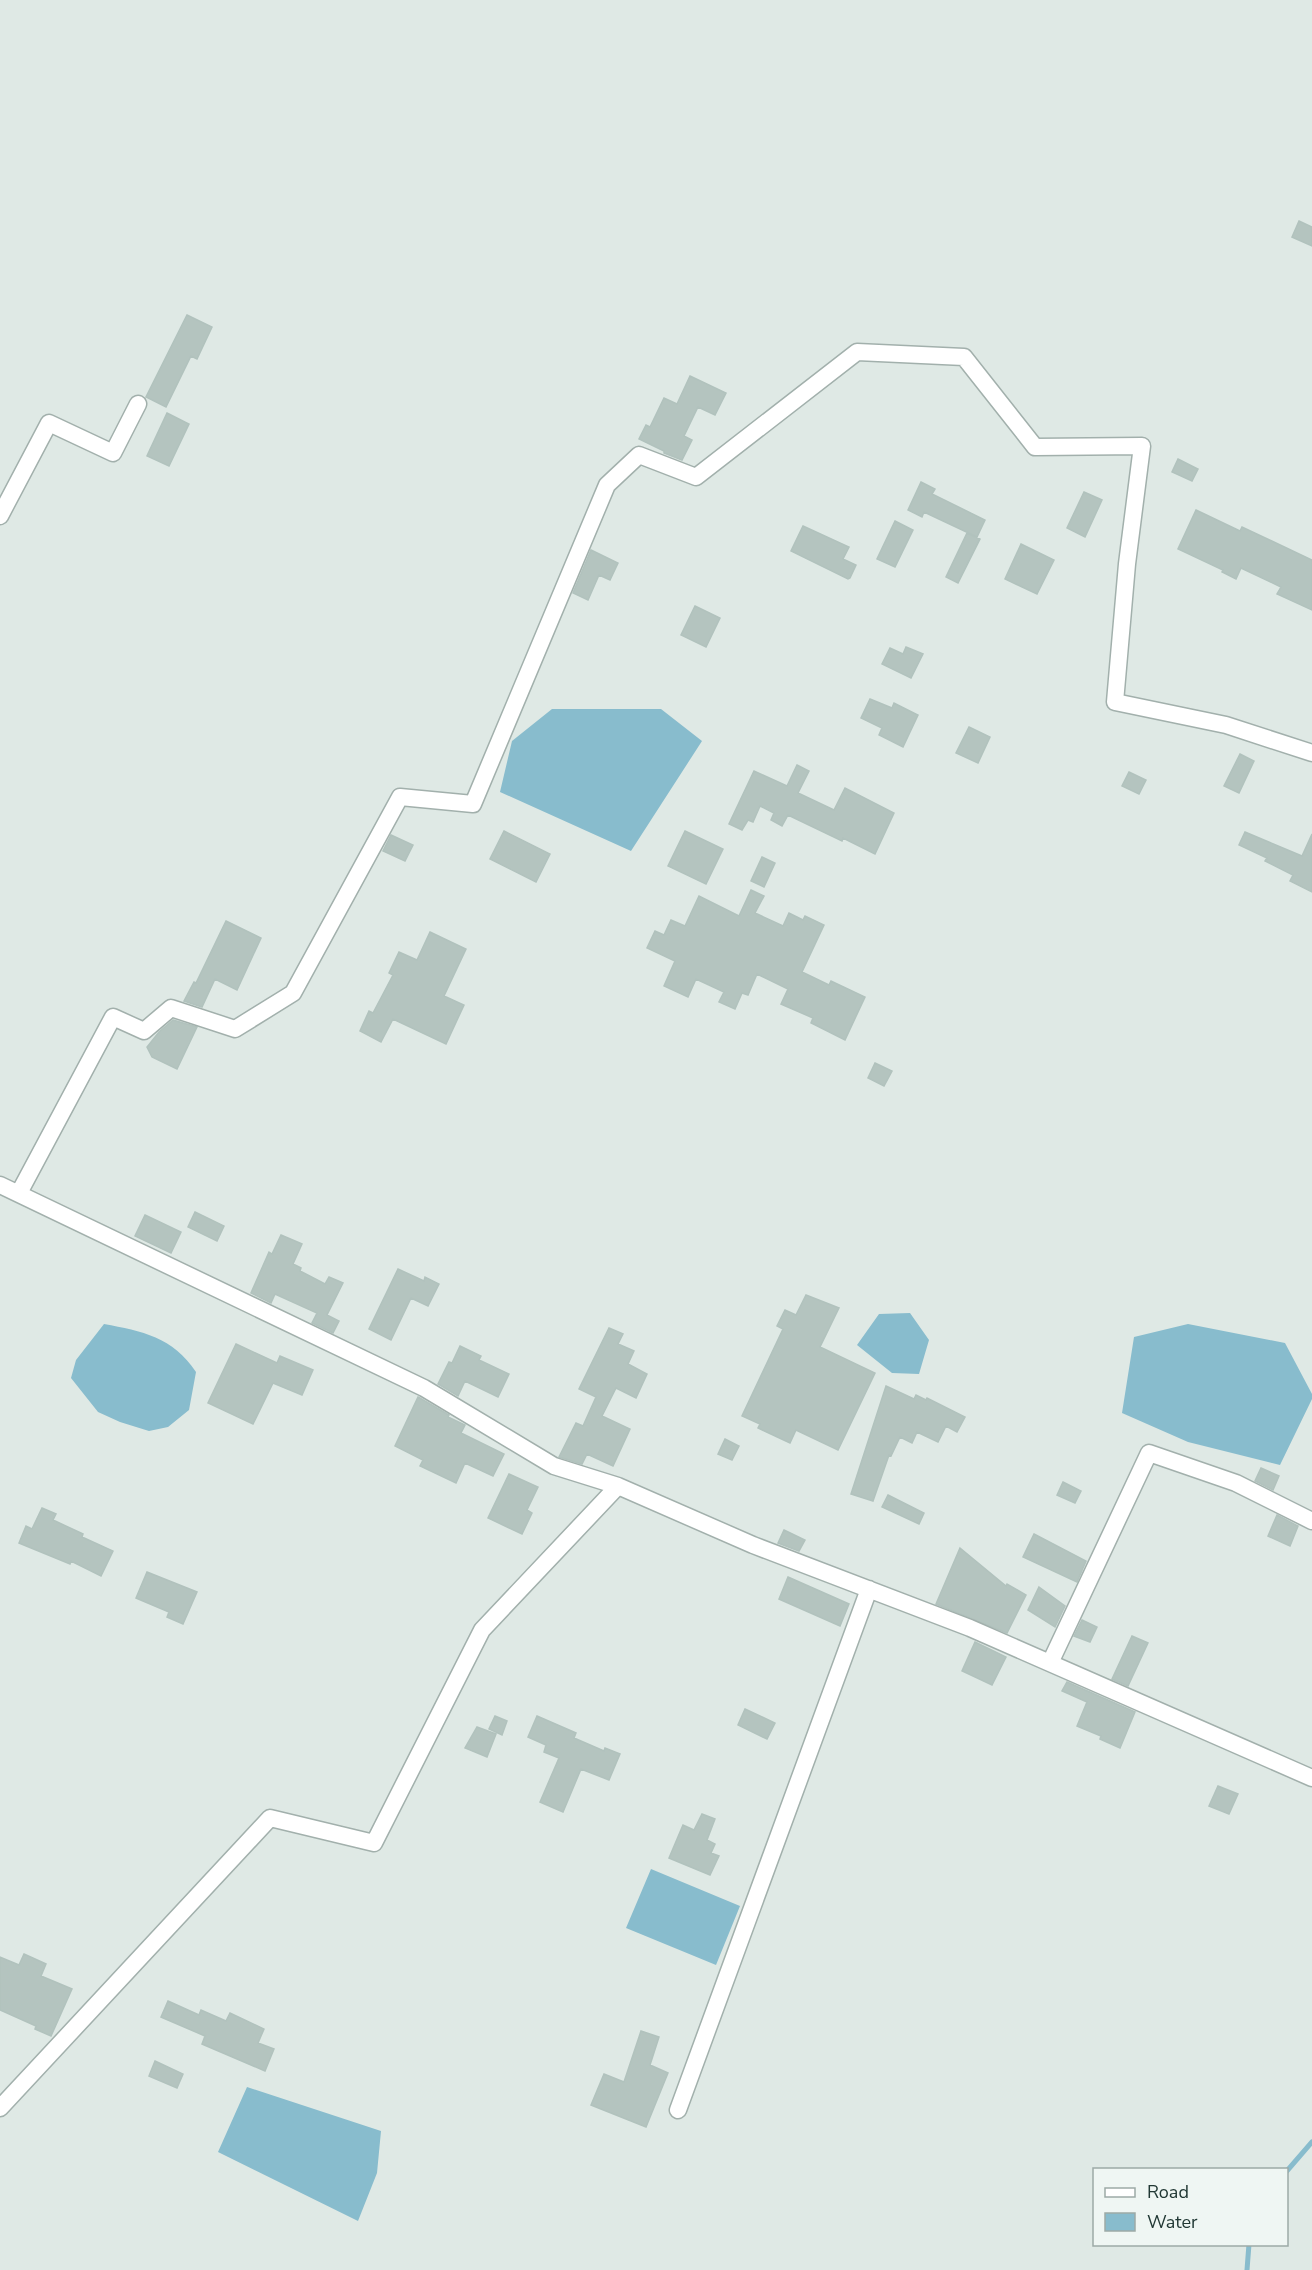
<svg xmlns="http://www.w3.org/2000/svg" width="1312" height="2270" font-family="'Nunito Sans',sans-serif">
	<rect width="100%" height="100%" fill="#dfe9e5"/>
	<path fill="#88bccd" d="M552,709h109l41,32 -71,110 -131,-59 12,-51z
		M910,1313l19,27 -10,34 -27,-1 -35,-28 22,-31z
		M104,1324c38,7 69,13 92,48l-7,38 -21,17 -19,4 -29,-9 -22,-10 -27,-34 5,-18z
		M1188,1324l97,19 27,51v5l-32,66 -92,-23 -66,-29 12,-76z
		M651,1869l89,37 -24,59 -90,-37z
		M247,2087l134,44 -4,42 -19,48 -140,-69z"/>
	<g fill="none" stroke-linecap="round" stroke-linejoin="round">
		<path stroke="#88bccd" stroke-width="5" d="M1286,2172l26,-30
			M1247,2270l2,-26"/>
	</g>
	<path fill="#b4c4bf" stroke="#b1c2bd" stroke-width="1.5" d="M1299,221l13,6v19l-20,-9z
		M187,315l25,12 -15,32 -6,-3 -25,51 -20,-10z
		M690,376l36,17 -11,22 -17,-8 -14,29 8,4 -10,20 -18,-7v-2l-25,-12 7,-14 4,2 14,-29 13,6z
		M167,413l22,11 -20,42 -22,-10z
		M1178,459l20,10 -6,12 -20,-9z
		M921,482l14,7 -3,5 53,26 -8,17 -53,-25 -2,5 -14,-7z
		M1084,492l18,8 -17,37 -18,-9z
		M1196,510l44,21 2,-4 70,33v50l-35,-16 4,-7 -40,-19 -5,11 -14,-7 1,-2 -45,-21z
		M895,521l18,9 -18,37 -18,-8z
		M803,526l46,21 -6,12 13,6 -6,13 -2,1 -57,-28z
		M967,533l13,6 -22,44 -12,-6z
		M1021,544l33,16 -17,34 -32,-15z
		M591,550l27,13 -8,17 -11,-5 -11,25 -15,-7z
		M695,606l25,12 -14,29 -25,-12z
		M906,647l17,7 -12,24 -29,-14 8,-16 13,6z
		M870,699l22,9 2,-5 24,12 -15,32 -24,-12 3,-7 -21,-10z
		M969,727l21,10 -12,26 -22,-10z
		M1240,754l14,7 -15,32 -15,-7z
		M797,765l12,6 -11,22 36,17 11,-22 49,25 -19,41 -32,-16 -1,3 -54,-26 -6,11 -11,-6 3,-7 -14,-7 -7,16 -5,-2 -6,10 -13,-6 25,-53 33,15z
		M1129,772l17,8 -7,14 -17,-8z
		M504,831l46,23 -14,28 -46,-23z
		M685,831l38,18 -17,35 -38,-18z
		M1245,832l57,24 10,-22v58l-22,-11 3,-6 -28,-14 2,-3 -28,-13z
		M391,835l22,10 -8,16 -22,-10z
		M762,857l13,6 -11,24 -13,-6z
		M751,890l13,6 -9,17 28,13 6,-13 14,7 2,-4 19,9 -22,47 27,13 2,-4 34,16 -20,43 -34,-17 2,-5 -32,-14 7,-15 -31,-15 -9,21 -6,-2 -7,16 -16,-7 5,-10 -28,-13 -8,18 -24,-11 11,-25 -28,-13 8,-17 9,4 7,-15 14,6 14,-30 40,20z
		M226,921l35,17 -24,52 -22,-11 -13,28 -18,-6 10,-19 2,1z
		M430,932l36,17 -22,47 20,9 -18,39 -53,-25 -12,23 -21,-11 9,-20 4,2 20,-38 -4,-2 10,-21 18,8z
		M173,1020l24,7 -20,42 -25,-12 -5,-10 12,-15z
		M875,1063l17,8 -8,15 -16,-8z
		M195,1212l29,14 -7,15 -29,-14z
		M145,1215l36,17 -10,21 -36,-17z
		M281,1235l21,9 -9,20 8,4 -1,3 25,13 4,-7 14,6 -16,32 12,6 -6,12 -21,-10 5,-10 -42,-19 -4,9 -20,-10 18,-41 3,2z
		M398,1269l26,12 1,-4 14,7 -11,22 -17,-8 -20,42 -22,-11z
		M806,1295l33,13 -19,39 55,26 -37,77 -42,-20 -6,13 -32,-15 2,-4 -18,-8 41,-87 -6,-3 8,-16 11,5z
		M609,1328l14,6 -5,10 16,7 -6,13 19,10 -11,24 -20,-10 -14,28 28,13 -17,37 -26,-12 -5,10 -23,-7 17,-34 7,3 13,-29 -17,-8z
		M236,1344l41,19 3,-7 33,14 -11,25 -29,-12 -20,41 -45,-21z
		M460,1346l21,10 -2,4 30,14 -11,23 -33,-16 -7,15 -20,-12 11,-22 3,1z
		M886,1386l28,13 2,-4 10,5 1,-2 38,19 -8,15 -11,-6 -8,16 -21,-10 -5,11 -12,-6 -9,19 -2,-1 -16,46 -22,-7z
		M418,1397l31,18 -1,2 17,8 -4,8 43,21 -11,22 -28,-13 -9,20 -36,-17 3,-6 -28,-14z
		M725,1439l14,7 -7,14 -14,-6z
		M1261,1468l18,8 -6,14 -18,-9z
		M509,1474l29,13 -11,23 5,3 -10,21 -34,-16z
		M1063,1482l18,9 -6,12 -18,-8z
		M888,1495l36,18 -5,11 -37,-17z
		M42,1508l14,6 -3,6 30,14 -1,3 31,14 -12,25 -30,-15 -1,3 -51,-21 7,-17 6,3z
		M1277,1515l21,11 -8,20 -22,-10z
		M784,1530l21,10 -6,11 -21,-8z
		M1034,1534l52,27 -9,21 -54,-25z
		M960,1548l46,38 1,-2 19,11 -19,38 -71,-29z
		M147,1572l50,20 -14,32 -16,-7 2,-5 -33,-14z
		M788,1577l61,27 -9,22 -61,-27z
		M1039,1587l26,19 -10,21 -27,-17z
		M1082,1620l15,7 -7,15 -16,-6z
		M1132,1636l16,7 -20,43 -16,-7z
		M975,1642l31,15 -14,28 -30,-14z
		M1067,1682l68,30 -15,36 -20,-9 1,-3 -24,-10 10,-24 -25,-11z
		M745,1709l30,14 -8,16 -29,-14z
		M495,1716l12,5 -5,14 -13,-6z
		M537,1716l39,17 -2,5 30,13 1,-3 15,6 -11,26 -28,-11 -18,43 -23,-10 19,-44 -15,-6 2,-7 -18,-8z
		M477,1727l19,7 -9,23 -22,-9z
		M1218,1786l20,8 -9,20 -20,-8z
		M702,1814l13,5 -8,21 8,4 -4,9 8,3 -9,19 -41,-17 14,-33 11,5z
		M24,1954l22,10 -5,12 31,13 -21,47 -16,-7 1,-3 -36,-16v-53l19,8z
		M168,2001l31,14 2,-5 25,11 4,-8 34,16 -6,14 16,6 -9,22 -63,-27 3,-8 -44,-19z
		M641,2031l18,6 -9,28 18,8 -22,54 -55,-22 13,-31 20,8z
		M155,2061l28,13 -6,14 -28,-12z"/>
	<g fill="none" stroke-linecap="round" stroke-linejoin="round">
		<g stroke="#a2b0ac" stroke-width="19">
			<path id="street" d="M0,516l49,-93 64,30 25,-49
				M0,1185l424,203 130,78 64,20 135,59 217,83 342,150
				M19,1193l94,-176 31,14 27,-23 64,21 58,-36 107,-196 73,7 134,-319 32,-30 57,22 161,-125 107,5 71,90 107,-1 -15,118 -12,138 111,23 86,28
				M1050,1663l99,-210 87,30 76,38
				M0,2108l270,-290 104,25 108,-213 136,-144
				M678,2110l191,-521"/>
		</g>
		<use href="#street" stroke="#fff" stroke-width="16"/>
	</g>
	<rect x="1093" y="2168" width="195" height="78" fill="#eff6f3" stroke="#9daaa7" stroke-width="1.5"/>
	<rect x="1105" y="2188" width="30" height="9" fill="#ffffff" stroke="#9daaa7" stroke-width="1.5"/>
	<text x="1147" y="2198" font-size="18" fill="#213834">Road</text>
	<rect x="1105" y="2213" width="30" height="18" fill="#88bccd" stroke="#9daaa7" stroke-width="1.5"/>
	<text x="1147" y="2228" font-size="18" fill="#213834">Water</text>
</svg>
